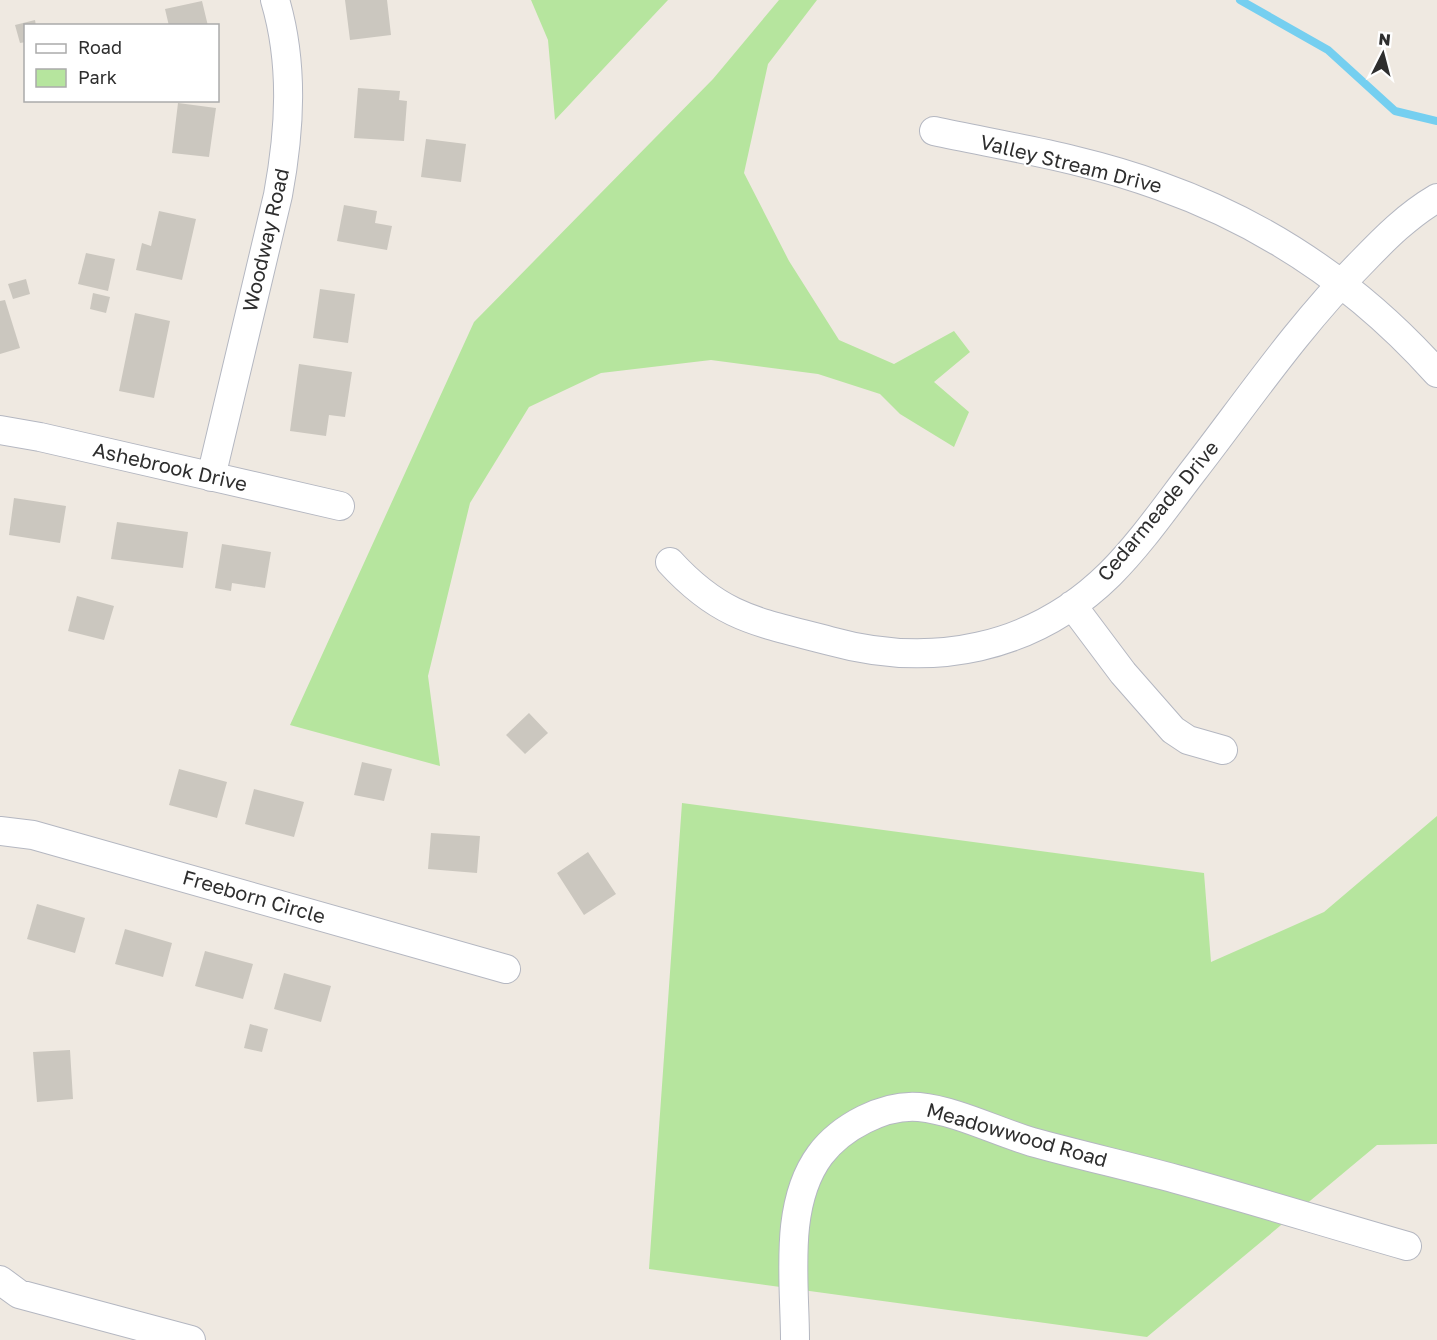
<svg xmlns="http://www.w3.org/2000/svg" width="1437" height="1340" font-family="'Golos Text',sans-serif">
	<rect width="100%" height="100%" fill="#efe9e1"/>
	<path fill="#b6e59e" d="M531,0h137l-113,120 -7,-80z
		M779,0h38l-49,64 -24,109 45,88 50,79 55,24 60,-33 16,21 -36,30 35,30 -15,35 -54,-33 -20,-20 -62,-20 -107,-14 -110,13 -72,34 -59,96 -42,173 12,90 -150,-41 184,-403 239,-243z
		M682,803l522,70 7,89 113,-50 113,-96v328l-60,1 -230,192 -498,-68z"/>
	<g fill="none" stroke-linecap="round" stroke-linejoin="round">
		<path stroke="#75cff0" stroke-width="8" d="M1240,0l88,50 67,61 42,10"/>
	</g>
	<path fill="#cbc7bf" d="M345,0h42l4,35 -41,5z
		M202,1l6,25h-39l-4,-17z
		M35,20l1,6h-10v16l-6,1 -5,-18z
		M358,88l42,3 -1,9 8,1 -3,40 -50,-3z
		M178,103l38,5 -7,49 -37,-4z
		M426,139l40,5 -5,38 -40,-5z
		M344,205l33,6 -2,12 17,3 -5,24 -50,-9z
		M159,211l37,8 -14,61 -46,-10 6,-27 9,3z
		M86,253l29,6 -7,32 -30,-7z
		M26,279l4,15 -17,5 -5,-15z
		M320,289l35,5 -7,49 -35,-5z
		M93,293l17,4 -4,16 -16,-4z
		M5,300l15,48 -20,6v-53z
		M135,313l35,8 -16,77 -35,-7z
		M299,364l53,8 -7,45 -16,-2 -3,21 -36,-5z
		M14,498l52,8 -6,37 -51,-8z
		M117,522l71,10 -5,36 -72,-9z
		M222,544l49,8 -6,36 -33,-5 -1,8 -16,-3z
		M77,596l37,10 -10,34 -36,-9z
		M529,713l19,20 -23,21 -19,-19z
		M362,762l30,7 -8,32 -30,-6z
		M179,769l48,13 -10,36 -48,-13z
		M254,789l50,13 -10,35 -49,-13z
		M431,833l49,3 -3,37 -49,-4z
		M588,852l28,42 -32,21 -27,-42z
		M37,904l48,14 -10,35 -48,-14z
		M125,929l47,14 -9,34 -48,-13z
		M205,951l48,13 -10,35 -48,-13z
		M284,973l47,13 -10,36 -47,-13z
		M250,1024l18,5 -6,23 -18,-4z
		M70,1050l3,49 -36,3 -4,-50z"/>
	<g fill="none" stroke-linecap="round" stroke-linejoin="round">
		<g stroke="#b4b7c1" stroke-width="30">
			<path id="minor" d="M934,131c75,16 154,28 226,55 107,38 201,102 277,187
				M0,430l40,7 300,69
				M211,477l67,-282c12,-65 16,-131 -3,-195
				M670,562c52,57 89,60 160,79 101,28 203,9 280,-67 31,-31 57,-69 84,-104 54,-70 105,-145 168,-208 23,-24 46,-47 75,-64
				M1072,605l51,68 50,57 15,10 35,10
				M0,831l33,4 473,134
				M0,1280l19,14 172,46
				M795,1340c0,-58 -12,-135 25,-185 21,-28 64,-51 99,-48 38,4 76,24 113,35 47,13 96,24 144,37 77,21 154,45 231,67"/>
		</g>
		<use href="#minor" stroke="#fff" stroke-width="28"/>
	</g>
	<g text-anchor="middle" stroke-width="4.5" stroke-linejoin="round" paint-order="stroke">
		<g font-size="20" fill="#2e2e2e" stroke="#fff">
			<text transform="translate(1071 164) rotate(14)" y="7">Valley Stream Drive</text>
			<text transform="translate(266 240) rotate(-77)" y="7">Woodway Road</text>
			<text transform="translate(170 467) rotate(13)" y="7">Ashebrook Drive</text>
			<text transform="translate(1158 511) rotate(-50)" y="7">Cedarmeade Drive</text>
			<text transform="translate(254 897) rotate(16)" y="7">Freeborn Circle</text>
			<text transform="translate(1017 1135) rotate(16)" y="7">Meadowwood Road</text>
		</g>
	</g>
	<rect x="24" y="24" width="195" height="78" fill="#ffffff" stroke="#ababab" stroke-width="1.5"/>
	<rect x="36" y="44" width="30" height="9" fill="#ffffff" stroke="#ababab" stroke-width="1.5"/>
	<text x="78" y="54" font-size="18" fill="#2e2e2e">Road</text>
	<rect x="36" y="69" width="30" height="18" fill="#b6e59e" stroke="#ababab" stroke-width="1.5"/>
	<text x="78" y="84" font-size="18" fill="#2e2e2e">Park</text>
	<g transform="translate(1383 54) rotate(6)" stroke="#ffffff" stroke-width="4.5" paint-order="stroke">
	<path d="M0-4.5L10 22L0 15L-10 22Z" fill="#2e2e2e"/>
	<text y="-9" font-size="16" font-weight="bold" text-anchor="middle" fill="#2e2e2e">N</text>
	</g>
</svg>
